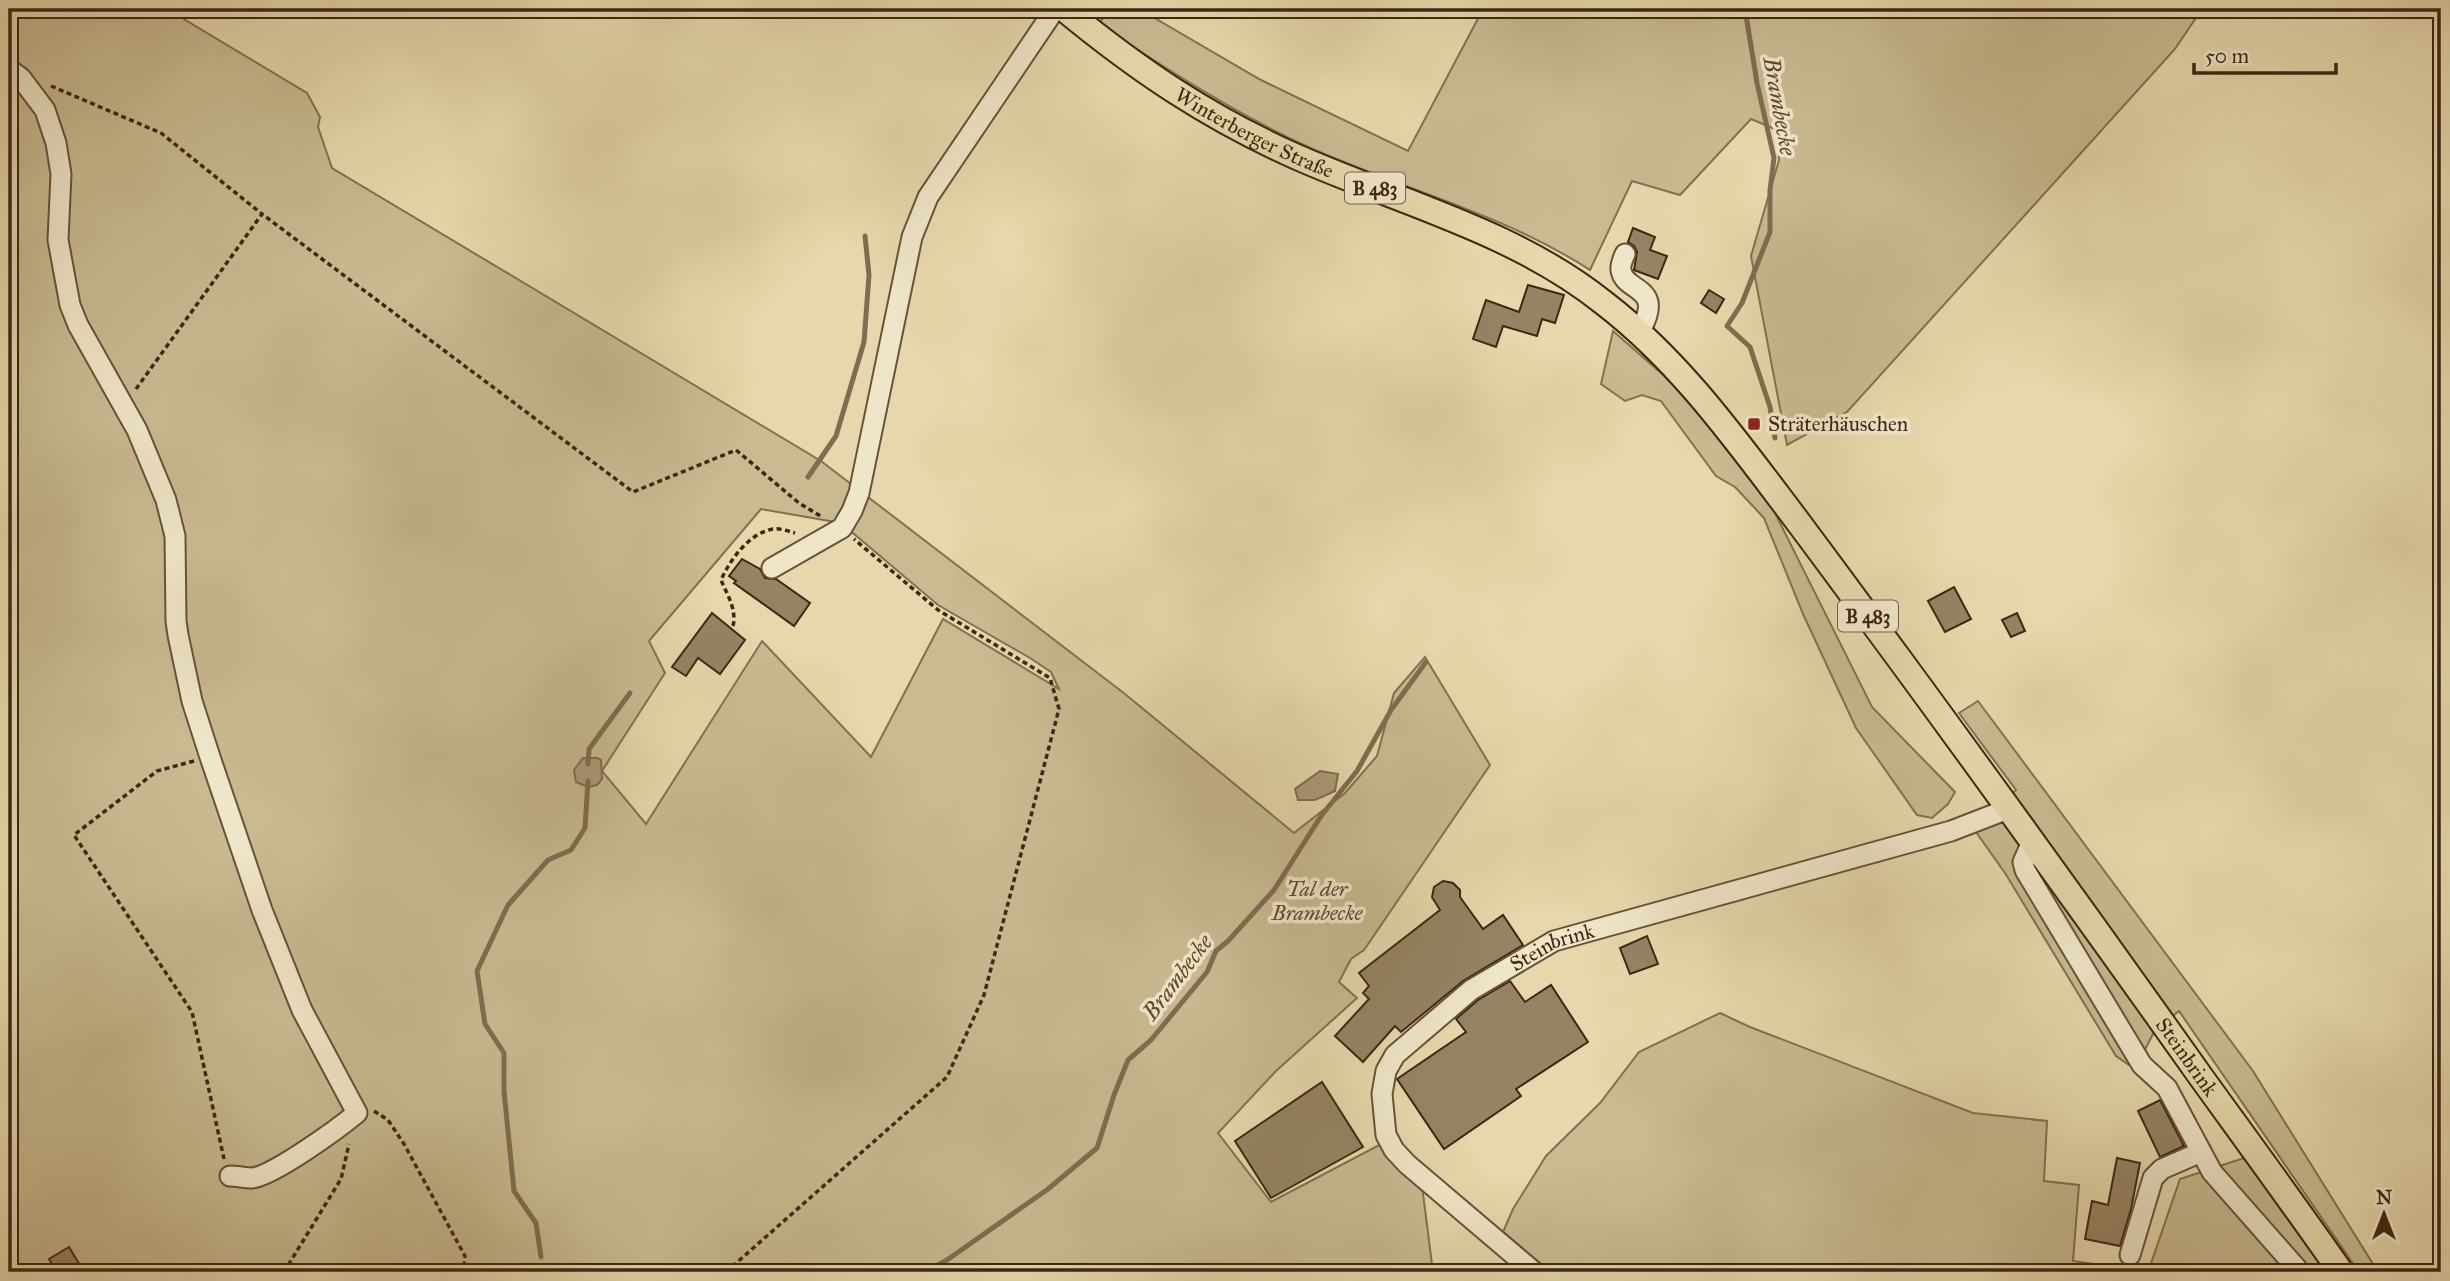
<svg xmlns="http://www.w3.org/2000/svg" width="2450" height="1281" font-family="'IM FELL Great Primer',serif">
	<rect width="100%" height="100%" fill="#e6d8ac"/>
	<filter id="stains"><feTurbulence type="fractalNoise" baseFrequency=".00286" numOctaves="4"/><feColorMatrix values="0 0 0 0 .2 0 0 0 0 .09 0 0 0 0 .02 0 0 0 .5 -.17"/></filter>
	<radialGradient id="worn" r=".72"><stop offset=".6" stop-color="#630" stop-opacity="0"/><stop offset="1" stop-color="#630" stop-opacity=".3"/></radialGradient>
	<path fill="#c9ba92" stroke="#837053" stroke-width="2" fill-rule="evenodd" d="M9,9h158l140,84 13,24 -2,10 14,41 489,293 304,233 169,139 51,-40 32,-37 17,-63 31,-36 65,108 -126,185 -13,9 -12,23 18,16 -81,73 -58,62 53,69 114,-60 35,28 13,102h-1424zM761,509l80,14 97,82 92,53 21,14 8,17 -116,-70 -72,138 -109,-116 -116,183 -44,-53 63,-98 -16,-32z
		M1109,9h30l122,71 147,71 74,-140 -3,-2h723l-27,40 -328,363 -60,33 -36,-189 28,-96 -2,-30 -26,-11 -71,76 -48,-14 -42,89c-88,-57 -189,-81 -284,-124 -73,-34 -140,-77 -207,-122z
		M1613,331l56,49 63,71 41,58 99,198 83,85 -7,12 -16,14 -15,-3 -61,-87 -53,-114 -39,-96 -29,-31 -19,-11 -55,-75 -19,-6 -17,6 -24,-17z
		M1978,701l275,370 125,201h-19l-180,-261 -25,21 -19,37 -19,-13 -111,-183 -29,-41 40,-42 -57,-77z
		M1720,1013l30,14 223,86 74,8 -3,60 35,4 -6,76 75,11 32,-93 64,-21 82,114h-775l-48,-40 10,-23 33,-53 54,-53 39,-51z"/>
	<path fill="#ad9b78" stroke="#806c50" stroke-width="2" d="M583,758h14l4,2 1,19 -5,6 -9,2 -12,-5 -2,-12z
		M1320,771l18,3 -3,17 -20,9h-17l-3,-11z"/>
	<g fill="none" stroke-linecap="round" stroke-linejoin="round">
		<path stroke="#806c50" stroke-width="5" d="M1745,9l12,74 17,75 -4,32v42l-28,71 -15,23 23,21 20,60 5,31
			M808,477l28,-41 28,-94 5,-67 -4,-39
			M588,764l1,-15 41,-56
			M541,1257l-5,-34 -22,-32 -10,-100v-38l-19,-29 -8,-53 31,-66 40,-45 23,-10 14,-22 3,-47
			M925,1272l22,-12 101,-71 49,-41 17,-53 14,-35 23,-20 56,-68 9,-21 12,-10 46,-51 47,-74 36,-45 34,-61 35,-48"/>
	</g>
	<path fill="#958363" stroke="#3d2614" stroke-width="2" d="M1633,228l22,9 -5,13 17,6 -9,23 -24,-9 3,-18 -3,-6 -6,-4z
		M1528,285l36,10 -9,28 -13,-4 -5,17 -34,-10 -7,21 -23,-8 13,-39 33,12z
		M1709,290l15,9 -8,14 -15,-10z
		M742,559l18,10 5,9 11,1 34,24 -16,23 -60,-43 2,-2 -7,-5z
		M1954,587l17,32 -26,13 -17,-31z
		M712,613l33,27 -25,34 -22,-16 -12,18 -14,-9z
		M2017,613l8,18 -14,6 -9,-17z
		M1443,881l10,2 7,7v7l23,32 20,-14 20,30 -60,36 -62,51 -6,-6 -32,36 -28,-26 34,-37 -6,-6 6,-7 -10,-13 81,-63 -8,-13 2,-10z
		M1647,936l11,28 -28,10 -10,-26z
		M1510,981l15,21 26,-17 37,57 -72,47 5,7 -77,53 -47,-70 69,-47 -10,-13 22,-19z
		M1322,1082l41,65 -92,51 -36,-57z
		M2160,1100l24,46 -24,11 -22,-46z
		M2117,1158l23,5 -9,46 -11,37 -35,-7 7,-38 16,4z
		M69,1247l15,25h-27l-8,-13z"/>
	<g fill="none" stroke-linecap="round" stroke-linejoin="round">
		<g stroke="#67523a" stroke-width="23">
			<g id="minor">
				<path d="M9,69l12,9 24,32 11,33 5,31 -3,66 12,65 8,20 59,105 29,70 9,36 1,85 2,14 14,66 18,56 52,153 40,100 55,103c-18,15 -84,63 -105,65 -7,0 -15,-2 -22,-2"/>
				<path d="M1625,254c-2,5 -5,11 -4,16 3,23 45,15 19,61"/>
				<path d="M772,568l70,-40 10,-17 7,-18 53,-256 16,-40 127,-188"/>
				<path d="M2032,842l-9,20 2,8 117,195 25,23 45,84 88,100"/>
				<path d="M2130,1255l23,-77 9,-9 39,-17"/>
				<path id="s1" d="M1534,1272l-127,-108 -13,-14 -8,-15 -4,-41 4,-23 9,-16 76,-65 83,-49 397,-110 57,-22"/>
			</g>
		</g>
		<g stroke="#3d2614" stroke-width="28">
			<g id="major">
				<path id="s2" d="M1064,9c74,61 145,109 233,148 104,46 217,74 307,146 69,53 121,122 173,191 41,54 81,109 121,163 102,139 203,279 303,420 47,65 94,129 140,195"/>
			</g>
		</g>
		<path stroke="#3d2614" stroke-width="3.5" stroke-dasharray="5 3.5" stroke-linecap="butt" d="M51,86l110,47 101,81
			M136,389l126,-175 371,278 103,-42 63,53 23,14
			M733,626c4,-16 -6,-32 -12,-46 9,-20 28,-47 52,-51 7,-1 15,2 22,4
			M194,761l-37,10 -83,64 118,177 32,147
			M374,1111l14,9 16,24 61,112 -2,16
			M284,1272l57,-93 8,-35
			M531,1272c15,-11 35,-7 51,0
			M726,1272l221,-195 37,-82 75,-286 -9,-31 -112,-68 -84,-71"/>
		<use href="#minor" stroke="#efe6c9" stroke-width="19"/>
		<use href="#major" stroke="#e6d8ac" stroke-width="24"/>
	</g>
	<rect fill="#8f2418" stroke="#efe6c9" stroke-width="2.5" x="1747" y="417" width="14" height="14" rx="3.5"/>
	<g text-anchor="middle" stroke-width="7" stroke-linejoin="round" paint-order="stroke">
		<g fill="#efe6c9" stroke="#72604a" stroke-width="2">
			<rect x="1345" y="172.5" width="60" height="31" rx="5"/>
			<rect x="1838" y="600.5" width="60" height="31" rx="5"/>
		</g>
		<g font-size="19" font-weight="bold" fill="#3d2614">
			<text x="1375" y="195">B 483</text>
			<text x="1868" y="623">B 483</text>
		</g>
		<g font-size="21" fill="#3d2614" stroke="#efe6c9">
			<text dy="7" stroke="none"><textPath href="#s2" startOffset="228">Winterberger Straße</textPath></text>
			<text dy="7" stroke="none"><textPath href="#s1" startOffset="478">Steinbrink</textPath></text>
			<text dy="7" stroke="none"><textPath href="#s2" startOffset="1573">Steinbrink</textPath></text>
		</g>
		<g font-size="21" fill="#3d2614" stroke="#efe6c9" text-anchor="start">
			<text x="1768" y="431">Sträterhäuschen</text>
		</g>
		<g font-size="21" font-style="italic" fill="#604b34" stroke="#efe6c9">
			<text x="1317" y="896">Tal der<tspan x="1317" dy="24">Brambecke</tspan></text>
		</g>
		<g font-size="23" font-style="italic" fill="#5f4932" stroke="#efe6c9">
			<text transform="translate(1780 106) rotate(80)" y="8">Brambecke</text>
			<text transform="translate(1177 977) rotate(-53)" y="8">Brambecke</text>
		</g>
	</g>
	<rect width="2450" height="1281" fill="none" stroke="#e6d8ac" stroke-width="35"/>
	<rect x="10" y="10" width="2429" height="1260" fill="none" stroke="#3d2614" stroke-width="3.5"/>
	<rect x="18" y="18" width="2415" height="1246" fill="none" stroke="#3d2614" stroke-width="2"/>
	<g transform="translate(2384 1214)" stroke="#efe6c9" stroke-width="5" paint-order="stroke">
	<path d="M0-5L12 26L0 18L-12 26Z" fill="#3d2614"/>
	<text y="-10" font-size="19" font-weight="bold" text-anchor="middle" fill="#3d2614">N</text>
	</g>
	<path d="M2194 63v10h142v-10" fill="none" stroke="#3d2614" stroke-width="3.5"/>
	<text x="2205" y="63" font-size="21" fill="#3d2614" stroke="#efe6c9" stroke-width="5" paint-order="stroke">50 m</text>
	<rect width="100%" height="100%" filter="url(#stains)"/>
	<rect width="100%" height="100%" fill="url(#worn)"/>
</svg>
